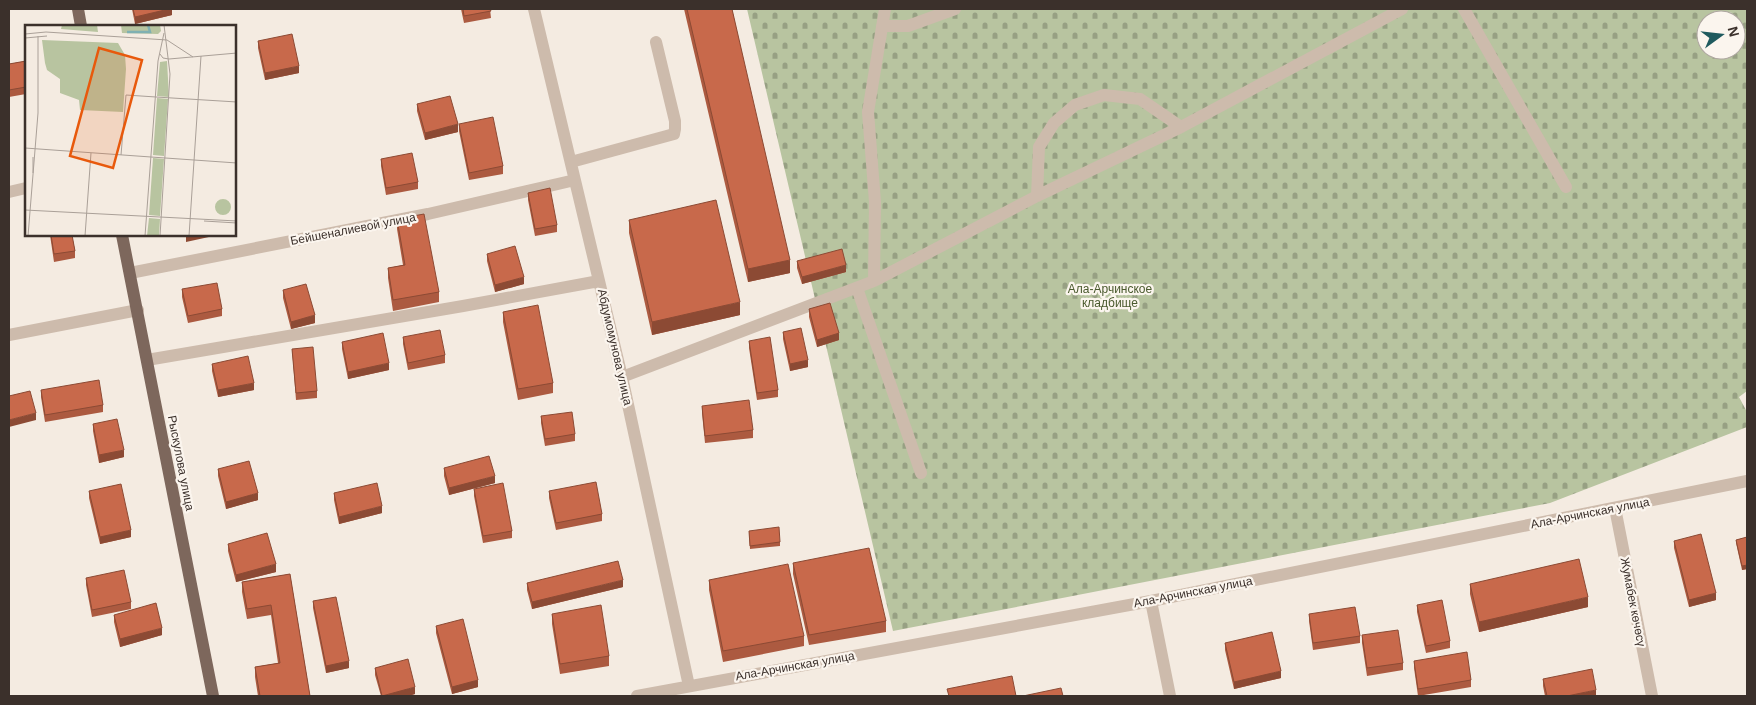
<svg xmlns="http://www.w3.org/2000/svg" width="1756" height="705" font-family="Helvetica,sans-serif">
	<defs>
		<pattern id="cemetery-stones" width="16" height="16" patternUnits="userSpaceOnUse" patternTransform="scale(1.25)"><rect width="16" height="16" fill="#b8c4a0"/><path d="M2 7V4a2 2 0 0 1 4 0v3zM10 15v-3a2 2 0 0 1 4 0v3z" fill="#97a083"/></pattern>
	</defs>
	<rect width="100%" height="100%" fill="#f4ebe1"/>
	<path fill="url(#cemetery-stones)" fill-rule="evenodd" d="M747,9h1000v382l-8,6 8,15v15l-197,76 -657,128zM1706,20h30v30h-30z"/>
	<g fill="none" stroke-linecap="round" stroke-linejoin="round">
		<path stroke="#cdbbac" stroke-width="12" d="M534,9l88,368 67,309
			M1464,9l102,178
			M882,26h26l47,-17
			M571,162l103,-28 1,-5v-8l-19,-79
			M9,192l17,-4
			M1037,196l2,-49 15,-24 21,-18 29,-10 36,4 41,28
			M130,273l298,-59 147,-34
			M874,281l1,-79 -7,-90 17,-103
			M857,288l64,185
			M9,335l129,-25
			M147,360l316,-54 136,-25
			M622,377l252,-96 163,-85 144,-69 221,-118
			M1615,508l37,188
			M1151,601l19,95
			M637,696l514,-95 596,-120"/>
		<path stroke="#7d675c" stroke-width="12" d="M78,9l3,17
			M122,235l91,461"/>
	</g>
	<path fill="#ac5a40" d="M132,9h40v6l-37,9z
		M461,9h29l1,9 -27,5z
		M684,9h48l58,264 -42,9z
		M258,41l41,32 -34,7 -7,-32z
		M26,61v33l-17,3v-33z
		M417,104l41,28 -33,8 -8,-29z
		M459,124l44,42v8l-34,6 -10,-49z
		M381,159l37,23v7l-32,6 -5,-29z
		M528,193l29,32v7l-22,4 -7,-36z
		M397,219l42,73v10l-46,9 -5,-33v-10l15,-3 -6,-36z
		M629,220l111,95 -88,20 -23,-102z
		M50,235h22l3,16v7l-21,4z
		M487,254l37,30 -29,8 -8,-31z
		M797,261l49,11 -44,12 -5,-16z
		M182,289l40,20v7l-34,7 -6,-26z
		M283,290l32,33 -24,6 -8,-31z
		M809,309l30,31 -22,7 -8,-30z
		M503,312l50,71v10l-35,7 -15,-78z
		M783,332l25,35 -18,4 -7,-32z
		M403,337l42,18v8l-37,7 -5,-26z
		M749,341l29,49v7l-21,3 -8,-52z
		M342,342l47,28 -41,9 -6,-30z
		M292,349l25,42v7l-21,2z
		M212,364l42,26 -36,7 -6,-26z
		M41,390l62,15v7l-58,10 -4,-25z
		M702,406l51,24v8l-48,5 -3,-30z
		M541,416l34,18v7l-30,5 -4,-23z
		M93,424l31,33 -25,6 -6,-32z
		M444,468l51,15 -46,12 -5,-19z
		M218,469l40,31 -32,9 -8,-33z
		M474,489l38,42v7l-29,5 -9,-47z
		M89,491l42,46 -31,7 -11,-46z
		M549,491l53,23v7l-46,9 -7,-32z
		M334,493l48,20 -43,11 -5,-24z
		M749,531l31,11v4l-30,3z
		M1747,537v32l-5,1 -6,-27v-3z
		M1674,541l42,59 -27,7 -15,-59z
		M228,544l48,28 -40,10 -8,-31z
		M793,563l93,58v11l-77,13 -16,-71z
		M290,574l20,122h-52l-3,-19v-10l23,-4 -7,-48 -24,4 -5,-27v-10z
		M86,578l45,24v7l-39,8 -6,-32z
		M709,580l95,56v10l-81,16 -14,-72z
		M527,583l96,4 -91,22 -5,-19z
		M1470,584l118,23 -109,25 -9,-38z
		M313,601l36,67 -23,5 -13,-65z
		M1417,605l33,36v7l-24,5 -9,-41z
		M552,614l57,42v10l-49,8 -8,-50z
		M1309,614l51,22v7l-47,7 -4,-29z
		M114,615l48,20 -42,12 -6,-25z
		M436,626l42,61 -26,7 -16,-61z
		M1362,635l41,28v7l-36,6 -5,-33z
		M1225,643l56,35 -47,11 -9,-39z
		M1414,661l57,19v7l-53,9 -4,-28z
		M375,668l40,26 -7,2h-27l-6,-21z
		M1543,679l53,17h-51l-2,-10z"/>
	<path fill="#8c4a34" d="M169,9h3v6l-37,9v-7z
		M299,66v7l-34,7v-7z
		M458,124v8l-33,8v-7z
		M186,235h32l-32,7z
		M790,260v13l-42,9v-13z
		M846,265v7l-44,12v-7z
		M524,277v7l-29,8v-7z
		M740,302v13l-88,20v-13z
		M315,315v8l-24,6v-7z
		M839,333v7l-22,7v-7z
		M808,360v7l-18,4v-7z
		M389,363v7l-41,9v-7z
		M254,383v7l-36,7v-7z
		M36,413v7l-27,7v-7z
		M124,450v7l-25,6v-8z
		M495,476v7l-46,12v-7z
		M258,493v7l-32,9v-7z
		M382,506v7l-43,11v-7z
		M131,530v7l-31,7v-7z
		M276,564v8l-40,10v-7z
		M1747,565v4l-5,1v-4z
		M623,580v7l-91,22v-7z
		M1716,593v7l-27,7v-7z
		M1588,597v10l-109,25v-10z
		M162,628v7l-42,12v-8z
		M349,661v7l-23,5v-7z
		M1281,671v7l-47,11v-7z
		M478,680v7l-26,7v-7z
		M415,687v7l-7,2h-26z
		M1596,690v6h-29z"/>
	<path fill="#c8694b" stroke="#8c4a34" d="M133,9h36l-34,8z
		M463,9h27l1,2 -27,5z
		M687,9h45l58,251 -42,9z
		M292,34l7,32 -34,7 -7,-32z
		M26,61v26l-17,3v-26z
		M450,96l8,28 -33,9 -8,-29z
		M493,117l10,49 -34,7 -10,-49z
		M412,153l6,29 -32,6 -5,-29z
		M550,188l7,37 -22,4 -7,-36z
		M716,200l24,102 -88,20 -23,-102z
		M424,214l15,78 -46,8 -5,-32 17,-3 -8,-46z
		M51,235h21l3,16 -21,3z
		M515,246l9,31 -29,8 -8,-31z
		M842,249l4,16 -44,12 -5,-16z
		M217,283l5,26 -34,7 -6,-27z
		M306,284l9,31 -24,7 -8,-32z
		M830,303l9,30 -22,7 -8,-31z
		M538,305l15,78 -35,6 -15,-77z
		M801,328l7,32 -18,4 -7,-32z
		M440,330l5,25 -37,8 -5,-26z
		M383,333l6,30 -41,9 -6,-30z
		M770,337l8,53 -21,3 -8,-52z
		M313,347l4,44 -21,2 -4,-44z
		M248,356l6,27 -36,7 -6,-26z
		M99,380l4,25 -58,10 -4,-25z
		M30,391l6,22 -27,7v-24z
		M749,400l4,30 -48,6 -3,-30z
		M572,412l3,22 -30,5 -4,-23z
		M117,419l7,31 -25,5 -6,-31z
		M489,456l6,20 -46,12 -5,-20z
		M249,461l9,32 -32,9 -8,-33z
		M596,482l6,32 -46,9 -7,-32z
		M377,483l5,23 -43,11 -5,-24z
		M503,483l9,48 -29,5 -9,-47z
		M121,484l10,46 -31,7 -11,-46z
		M779,527l1,15 -30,4 -1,-15z
		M267,533l9,31 -40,11 -8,-31z
		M1701,534l15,59 -27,7 -15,-59z
		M1747,537v28l-5,1 -6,-26z
		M869,548l17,73 -77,14 -16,-72z
		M1579,559l9,38 -109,25 -9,-38z
		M618,561l5,19 -91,22 -5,-19z
		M788,564l16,72 -81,15 -14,-71z
		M124,570l7,32 -39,8 -6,-32z
		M290,574l20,122h-50l-5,-29 25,-4 -9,-58 -24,4 -5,-27z
		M336,597l13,64 -23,5 -13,-65z
		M1442,600l8,41 -24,5 -9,-41z
		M156,603l6,25 -42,11 -6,-24z
		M601,605l8,51 -49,8 -8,-50z
		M1355,607l5,29 -47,7 -4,-29z
		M463,619l15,61 -26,7 -16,-61z
		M1398,630l5,33 -36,5 -5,-33z
		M1272,632l9,39 -47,11 -9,-39z
		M1467,652l4,28 -53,9 -4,-28z
		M408,659l7,28 -33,9 -7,-28z
		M1592,669l4,21 -29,6h-20l-4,-17z
		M1012,676l4,20h-67l-2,-7z
		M1061,688l2,8h-40z"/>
	<g text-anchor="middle" stroke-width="4.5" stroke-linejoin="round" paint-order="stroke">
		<g font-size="12" fill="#3b302b" stroke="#fbf5ee">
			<text transform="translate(353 229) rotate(-11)" y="4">Бейшеналиевой улица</text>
			<text transform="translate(615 347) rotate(77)" y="4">Абдумомунова улица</text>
			<text transform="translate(181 463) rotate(79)" y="4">Рыскулова улица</text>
			<text transform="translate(1590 513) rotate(-11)" y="4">Ала-Арчинская улица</text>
			<text transform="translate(1193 592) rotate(-11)" y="4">Ала-Арчинская улица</text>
			<text transform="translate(1633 602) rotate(79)" y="4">Жумабек көчөсү</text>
			<text transform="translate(795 666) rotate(-10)" y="4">Ала-Арчинская улица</text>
		</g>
		<g font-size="12" fill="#4a5a2e" stroke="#fbf5ee">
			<text x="1110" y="293">Ала-Арчинское<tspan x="1110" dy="14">кладбище</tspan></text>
		</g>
	</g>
	<g transform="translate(25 25)">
		<rect width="211" height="211" fill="#f4ebe1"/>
		<path d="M37,0h35l1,7 -37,-3z" fill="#b8c4a0"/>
		<path d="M17,15l76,3 7,12 1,14 -3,43 -43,-2 -1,-10 -19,-7v-14l-13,-9 -2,-7z" fill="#b8c4a0"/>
		<path d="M96,0h39l1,6 -3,3 -36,-1zM142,36l2,36 -12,-1 3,-34zM132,73l11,1 -4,57 -11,-1zM128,133l11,1 -4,57 -11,-1zM190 182a8 8 0 1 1 16 0a8 8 0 1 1-16 0ZM124,193l11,1 -1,17h-12z" fill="#b8c4a0"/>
		<path fill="none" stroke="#7fb0b2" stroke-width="2.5" d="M102,7h23l-2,-7"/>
		<path fill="none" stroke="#aaa098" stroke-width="1" d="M0,9l21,-2 121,8 26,17M0,13l22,-2M135,29l3,4 6,1 68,-6M131,72l81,5M0,123l126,9M96,130l5,-60 30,2M126,132l86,6M8,148v-16M0,185l212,11M179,196l33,2M3,211l10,-123v-77M60,211l6,-83M120,211l13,-175 6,-28M135,211l10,-162 -6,-49M164,211l12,-180"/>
		<path fill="#e8590c" fill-opacity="0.15" stroke="#e8590c" stroke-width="2.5" d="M74,23l43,12 -29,108 -43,-12z"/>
		<rect width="211" height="211" fill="none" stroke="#3b302b" stroke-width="2.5"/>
	</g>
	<rect width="1756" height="705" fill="none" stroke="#3b302b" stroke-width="20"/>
	<g transform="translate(1721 35) rotate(75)"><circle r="24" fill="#fbf5ee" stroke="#aea6a0"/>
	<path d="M0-4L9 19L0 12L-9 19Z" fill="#1f5a5e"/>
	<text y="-8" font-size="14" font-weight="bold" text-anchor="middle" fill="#3b302b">N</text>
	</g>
</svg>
